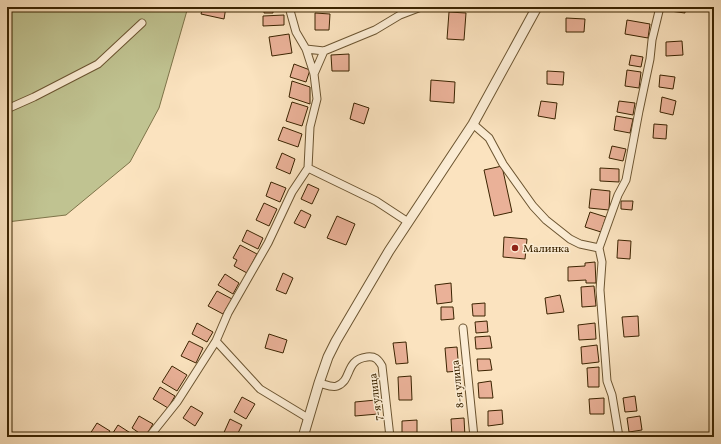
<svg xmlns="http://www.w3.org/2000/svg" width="721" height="444" font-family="Vollkorn,serif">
	<rect width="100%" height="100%" fill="#fbe3bf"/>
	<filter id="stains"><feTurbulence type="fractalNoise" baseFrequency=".005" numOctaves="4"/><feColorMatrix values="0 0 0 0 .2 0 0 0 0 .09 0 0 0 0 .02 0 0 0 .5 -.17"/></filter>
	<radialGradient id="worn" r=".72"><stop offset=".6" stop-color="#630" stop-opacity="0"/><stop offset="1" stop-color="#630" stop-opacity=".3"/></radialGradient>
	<path fill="#c0c391" stroke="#7e7449" d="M7,7h181l-29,101 -29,54 -64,53 -59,7z"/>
	<path fill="#eab198" stroke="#3b2401" d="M203,7h23l-2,12 -23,-5z
		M264,7l9,1v5h-9z
		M641,7h15l-1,4 -14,-2z
		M670,7h15v6l-15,-2z
		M449,12l17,1 -2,27 -17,-1z
		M315,13l15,1 -1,16h-14z
		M284,15v10l-21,1v-10z
		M566,18l19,1 -1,13h-18z
		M627,20l23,4 -2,14 -23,-4z
		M289,34l3,19 -20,3 -3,-19z
		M682,41l1,14 -17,1v-14z
		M349,54v17h-17l-1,-16z
		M631,55l12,2 -2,10 -12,-2z
		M294,64l16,6 -4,12 -16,-5z
		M627,70l14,2 -2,16 -14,-2z
		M547,71l17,1 -1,13 -16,-1z
		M660,75l15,2 -2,12 -14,-2z
		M431,80l24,2 -1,21 -24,-2z
		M292,81l18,6v17l-21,-7z
		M662,97l14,4 -3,14 -13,-3z
		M541,101l16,2 -2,16 -17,-3z
		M619,101l16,2 -2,12 -16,-3z
		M292,102l16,5 -6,19 -16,-5z
		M354,103l15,5 -5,16 -14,-5z
		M616,116l17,3 -3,14 -16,-3z
		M654,124l13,1 -1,14 -13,-1z
		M283,127l19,7 -4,13 -20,-7z
		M612,146l14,3 -3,12 -14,-3z
		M282,153l13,6 -5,15 -14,-6z
		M502,166l10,46 -18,4 -10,-46z
		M600,168l19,1v13l-19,-1z
		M271,182l15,6 -6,14 -14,-6z
		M308,184l11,5 -7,15 -11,-5z
		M591,189l19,2 -1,19 -20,-2z
		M621,201h12l-1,9 -11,-1z
		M264,203l13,6 -8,17 -13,-6z
		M301,210l10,5 -6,13 -11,-5z
		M590,212l16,5 -5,15 -16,-5z
		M337,216l18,8 -9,21 -19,-7z
		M247,230l16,8 -5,11 -16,-8z
		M504,237l23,2 -2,20 -22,-2z
		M618,240l13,1 -1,18 -13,-1z
		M240,245l17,9 -10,19 -13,-7 3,-6 -4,-2z
		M595,262l1,21h-10v-3l-18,1v-14l17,-1v-3z
		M283,273l10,5 -7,16 -10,-4z
		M225,274l14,9 -6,11 -15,-9z
		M451,283l1,19 -15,2 -2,-19z
		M594,286l2,20 -14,1 -1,-20z
		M217,291l15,8 -9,15 -15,-8z
		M560,295l4,17 -17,2 -2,-16z
		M485,303v13h-12l-1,-12z
		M441,307h12l1,12 -13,1z
		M638,316l1,20 -15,1 -2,-20z
		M487,321l1,11 -12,1 -1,-11z
		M197,323l16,9 -6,10 -15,-8z
		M595,323l1,16 -17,1 -1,-15z
		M269,334l18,6 -4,13 -18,-5z
		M490,336l2,12 -16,1 -1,-12z
		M189,341l14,7 -7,15 -15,-7z
		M406,342l2,21 -12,1 -3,-21z
		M597,345l2,17 -17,2 -1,-17z
		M457,347l2,24 -12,1 -2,-24z
		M477,359h13l2,11 -14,1z
		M172,366l15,9 -10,16 -15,-9z
		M599,367v20h-11l-1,-19z
		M411,376l1,24h-13l-1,-23z
		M491,381l2,17h-14l-1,-15z
		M160,387l15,9 -7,12 -15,-9z
		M635,396l2,15 -12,1 -2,-14z
		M242,397l13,7 -9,15 -12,-7z
		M604,398v16h-14l-1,-15z
		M376,400l2,14 -23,2v-14z
		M191,406l12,7 -8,13 -12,-8z
		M502,410l1,14 -15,2v-15z
		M139,416l14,8 -8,13 -13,-9z
		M640,416l2,14 -13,2 -2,-14z
		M464,418l1,19h-13l-1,-18z
		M230,419l12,6 -6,12h-14z
		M417,420v17h-15v-16z
		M97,423l13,8 -4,6h-18z
		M118,425l14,9 -2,3 -19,-1z"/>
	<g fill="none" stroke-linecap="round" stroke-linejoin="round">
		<g stroke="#6b5430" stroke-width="9">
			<path id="minor" d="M289,7l7,25 10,17 8,25 3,25 -7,28 -2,41 -16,24 -24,51 -40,70 -12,28 44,48 48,29
				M306,49l18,2 51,-21 25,-15 21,-8
				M314,74l10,-23
				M7,109l27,-12 64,-33 44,-41
				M473,124l16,14 14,26 30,42 13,14 24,19 10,5 19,4
				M308,168l68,33 32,21
				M463,328l11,109
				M319,383c5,1 13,5 18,3 16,-6 7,-26 30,-29 8,-1 11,2 15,9l8,71
				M149,437l28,-35 39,-61
				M619,437l-7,-42 -5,-14 -7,-91 2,-28 -3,-14 19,-53 8,-15 13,-69 11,-52 2,-19 8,-33"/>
		</g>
		<g stroke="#6b5430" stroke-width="11">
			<path id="tertiary" d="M303,437l16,-54 9,-26 8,-16 53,-90 84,-127 64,-117"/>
		</g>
		<use href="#minor" stroke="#fcedd5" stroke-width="7"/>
		<use href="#tertiary" stroke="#fcedd5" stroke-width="9"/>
	</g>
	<circle fill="#8f2418" stroke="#fcedd5" stroke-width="1.5" cx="515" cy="248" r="4"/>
	<g text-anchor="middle" stroke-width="3" stroke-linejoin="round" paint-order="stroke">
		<g font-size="11" fill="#3b2401" stroke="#fcedd5" text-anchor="start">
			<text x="523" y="252">Малинка</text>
		</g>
		<g font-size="11" fill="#3b2401" stroke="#fcedd5">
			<text transform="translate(457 384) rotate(-96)" y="4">8-я улица</text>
			<text transform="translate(375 397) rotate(-97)" y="4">7-я улица</text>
		</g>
	</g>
	<rect width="721" height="444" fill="none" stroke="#fbe3bf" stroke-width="24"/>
	<rect x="8" y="8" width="705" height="428" fill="none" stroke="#3b2401" stroke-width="2"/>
	<rect x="12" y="12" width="697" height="420" fill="none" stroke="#3b2401"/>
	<rect width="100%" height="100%" filter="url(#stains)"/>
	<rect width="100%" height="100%" fill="url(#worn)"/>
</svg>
